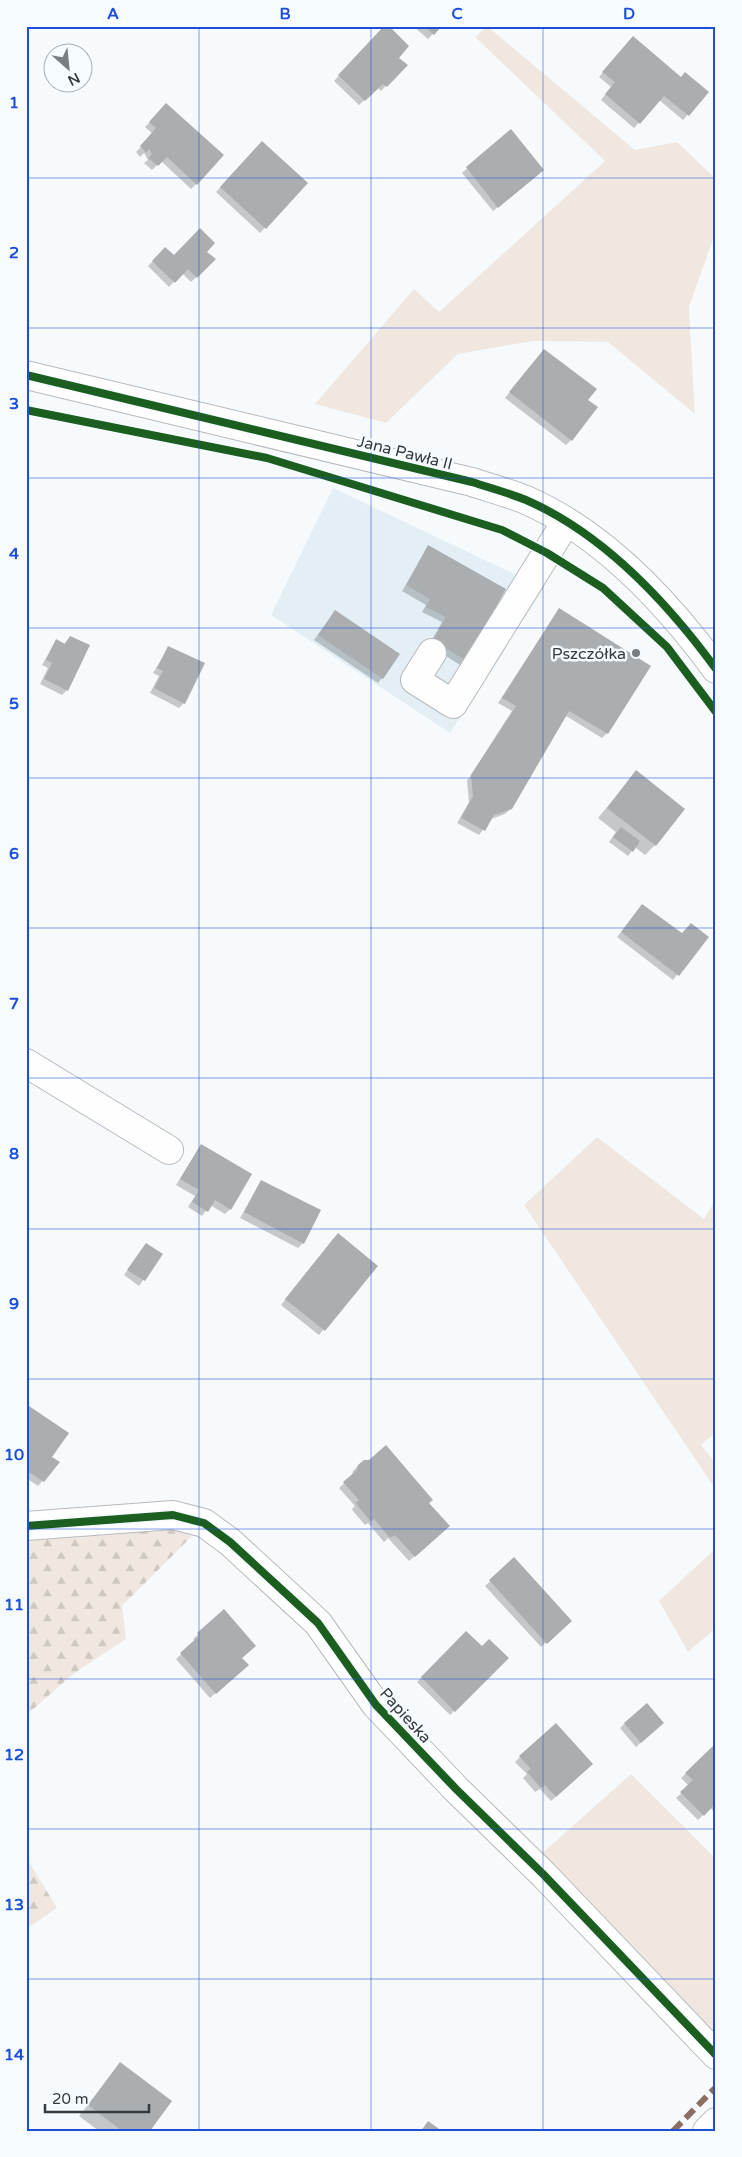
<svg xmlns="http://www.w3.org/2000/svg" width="742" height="2157" font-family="'Varela Round',sans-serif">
	<defs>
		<pattern id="forest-firs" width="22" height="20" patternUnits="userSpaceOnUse" patternTransform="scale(1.25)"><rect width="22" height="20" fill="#f0e8e0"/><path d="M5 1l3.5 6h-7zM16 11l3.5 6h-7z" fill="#cec8c1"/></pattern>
	</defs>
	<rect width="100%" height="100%" fill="#f7fafd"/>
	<path fill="#e3eff5" d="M333,488l211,100 -94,145 -179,-118z"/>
	<path fill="#f0e8e0" d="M487,26l148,124 42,-8 36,34 3,9v46l-27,76 6,107 -87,-72 -75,-1 -75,13 -72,69 -71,-19 99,-115 25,23 166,-151 -130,-124z
		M597,1137l107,82 12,-20v233l-15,13 15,19v26l-192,-285z
		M716,1548v80l-28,24 -29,-51z
		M631,1774l85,85v175l-177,-178z"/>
	<path fill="url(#forest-firs)" d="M164,1526l28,10 -70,70 4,33 -53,35 -44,39 -3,7v-184z
		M26,1857l31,51 -26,18 -5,-3z"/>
	<path fill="#0003" d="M413,26h27l-12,13z
		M381,30l17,28 8,7 -25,26 -3,-3 -19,17 -25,-24z
		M628,43l52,35 27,14 -24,28 -24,-20 -25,28 -33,-28 10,-13 -12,-10z
		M166,105l30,79 -5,5 -30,-28 -9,9 -8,-7 4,-3 -4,-7 -4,4 -4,-5 17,-18 -8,-7z
		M511,131l27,44 -45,36 -31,-38z
		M257,147l49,36 -46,50 -44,-41z
		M165,249l9,8 31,-5 9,7 -23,23 -9,-9 -13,14 -21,-21z
		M539,356l32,84 -5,5 -61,-47z
		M429,547l36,113 -5,5 -31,-20 13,-23 -20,-10 4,-7 -24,-14z
		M559,609l48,124 -5,5 -36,-22 -55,92 -6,6 -14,5 -12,16 -22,-12 12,-21 -2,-21 45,-70 -14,-8z
		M335,612l47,66 -4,5 -64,-43z
		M70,637l-3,53 -5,5 -22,-11 8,-16 -6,-3 14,-25 8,4z
		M169,647l15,56 -5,5 -29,-15 9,-17 -6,-3z
		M636,772l19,73 -10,10 -10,-8 -7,9 -19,-14 7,-10 -18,-14z
		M638,911l44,24 25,2 -34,43 -56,-43z
		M201,1145l29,64 -5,5 -15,-9 -8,11 -14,-9 7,-11 -19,-11z
		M261,1181l42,62 -5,5 -58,-30z
		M333,1239l43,27 -57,69 -38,-30z
		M146,1244l15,11 -22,31 -15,-11z
		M26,1406l24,52 8,5 -20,23 -12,-8z
		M358,1466l70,38 15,27 -34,30 -21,-23 -4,4 -16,-19 -3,2 -12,-14 -1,-2 3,-3 -16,-18 13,-12 1,-5z
		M514,1559l56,61 -29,27 -56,-61z
		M224,1611l17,47 1,12 -32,28 -34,-39 19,-18 -2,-2z
		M466,1633l16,15 25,10 -57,57 -33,-33z
		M625,1723l32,5 -21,19 -16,-19z
		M714,1747l2,2v65l-6,-6 -12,12 -22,-22 13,-12 -8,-8z
		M520,1757l67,12 -36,32 -11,-12 -5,3 -12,-14 4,-4 -12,-12z
		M121,2064l27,67h-49l-20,-15z"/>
	<path fill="#aaaeb1" d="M384,26h5l20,20 -10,12 9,7 -21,22 -4,-3 -18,17 -27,-26z
		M424,26h18l-8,9z
		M633,36l48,41 4,-5 24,20 -20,24 -25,-20 -24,28 -35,-30 10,-12 -13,-10z
		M166,103l58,52 -27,30 -30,-28 -9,9 -10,-8 4,-4 -3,-5 -3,4 -6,-7 16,-18 -7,-6z
		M511,129l33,41 -46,38 -32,-41z
		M262,141l46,42 -42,46 -46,-42z
		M200,228l15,15 -8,9 9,7 -19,19 -9,-9 -13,14 -23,-22 13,-14 9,8z
		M544,349l53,40 -9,11 10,7 -26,34 -63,-49z
		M428,545l78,44 -40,72 -33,-21 13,-23 -20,-10 4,-8 -24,-14z
		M559,608l92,58 -43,68 -39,-23 -57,98 -18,6 -9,16 -24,-13 12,-22 -2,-21 45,-69 -14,-8z
		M335,610l65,44 -17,25 -65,-44z
		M70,636l20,9 -22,46 -24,-12 8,-16 -6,-3 10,-21 9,5z
		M168,646l37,17 -20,41 -31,-16 9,-17 -6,-3z
		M636,770l49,39 -29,37 -49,-38z
		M621,827l19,14 -7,11 -20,-15z
		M642,904l40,29 9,-10 18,14 -30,39 -58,-44z
		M201,1144l51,30 -21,36 -16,-10 -7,12 -16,-10 7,-12 -19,-11z
		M261,1180l60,30 -17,34 -60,-32z
		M338,1233l40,33 -53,65 -40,-32z
		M146,1243l17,11 -18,27 -18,-11z
		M26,1404l43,29 -17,24 8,5 -16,20 -18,-12z
		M386,1445l47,55 -4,3 21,23 -35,31 -20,-22 -5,3 -16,-19 -3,3 -13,-16 -2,-3 3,-3 -16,-18 13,-11 2,-6 6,-5h5z
		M514,1557l58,64 -25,23 -58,-64z
		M224,1609l32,37 -14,12 7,7 -33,29 -36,-41 19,-17 -2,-3z
		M466,1631l16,15 7,-7 20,19 -54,54 -34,-35z
		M647,1703l17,20 -23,20 -17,-20z
		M556,1723l37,41 -37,33 -11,-12 -4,3 -14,-16 4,-3 -12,-13z
		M714,1745l2,2v56l-12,13 -24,-24 13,-12 -8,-7z
		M120,2062l52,39 -22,30h-28l-34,-26z
		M428,2121l14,10h-21z"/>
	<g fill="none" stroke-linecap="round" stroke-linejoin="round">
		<g stroke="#b7babd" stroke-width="30">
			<path id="minor" d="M26,375l446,107c18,6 37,11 54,18 78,34 141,102 190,169
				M432,653l-17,27 38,24 113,-182
				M26,1063l143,87
				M26,1526l147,-11 31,8 26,19 88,81 58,82 80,84 87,85 173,181
				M707,2131l9,-9"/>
		</g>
		<use href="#minor" stroke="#fefeff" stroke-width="28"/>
		<path stroke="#8d6e63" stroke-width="6" stroke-dasharray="12 6" stroke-linecap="butt" d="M673,2131l43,-44"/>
		<g stroke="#f5fbff" stroke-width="11">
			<path id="cycleway" d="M26,375l446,107c18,6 37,11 54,18 78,34 141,102 190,169
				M26,410l241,48 235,72 45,23 56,35 64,59 49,65
				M26,1526l147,-11 31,8 26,19 88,81 58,82 80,84 87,85 173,181"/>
		</g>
		<use href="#cycleway" stroke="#1b5e20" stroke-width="8"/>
	</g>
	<path fill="none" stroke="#1d4ed8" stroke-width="1" stroke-opacity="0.55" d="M199,26v2105M371,26v2105M543,26v2105M26,178h690M26,328h690M26,478h690M26,628h690M26,778h690M26,928h690M26,1078h690M26,1229h690M26,1379h690M26,1529h690M26,1679h690M26,1829h690M26,1979h690"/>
	<circle fill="#7a7e82" stroke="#f5fbff" stroke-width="2" cx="636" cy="653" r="5"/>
	<g text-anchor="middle" stroke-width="5" stroke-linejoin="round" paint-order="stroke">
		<g font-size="16" fill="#363b3f" stroke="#f5fbff">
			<text transform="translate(405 452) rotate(14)" y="6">Jana Pawła II</text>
			<text transform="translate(406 1715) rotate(48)" y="6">Papieska</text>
		</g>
		<g font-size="16" fill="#363b3f" stroke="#f5fbff" text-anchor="end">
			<text x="626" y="659">Pszczółka</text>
		</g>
	</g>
	<rect width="742" height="2157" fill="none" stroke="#f5fbff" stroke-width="55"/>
	<g transform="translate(68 68) rotate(153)"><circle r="24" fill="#f5fbff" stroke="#a9aeb2"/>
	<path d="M0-4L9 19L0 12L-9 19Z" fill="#7a7e82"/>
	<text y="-8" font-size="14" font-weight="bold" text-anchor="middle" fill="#363b3f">N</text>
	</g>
	<path d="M45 2104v8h104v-8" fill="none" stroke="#363b3f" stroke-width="2.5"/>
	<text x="52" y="2104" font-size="15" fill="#363b3f" stroke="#f5fbff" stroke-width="4" paint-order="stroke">20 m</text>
	<rect x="28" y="28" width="686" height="2102" fill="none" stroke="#1d4ed8" stroke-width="2"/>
	<g font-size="16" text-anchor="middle" font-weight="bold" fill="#1d4ed8">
		<text x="113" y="19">A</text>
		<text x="285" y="19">B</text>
		<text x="457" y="19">C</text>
		<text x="629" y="19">D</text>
		<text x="14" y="108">1</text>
		<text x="14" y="258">2</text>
		<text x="14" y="409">3</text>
		<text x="14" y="559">4</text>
		<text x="14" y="709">5</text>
		<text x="14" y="859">6</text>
		<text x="14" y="1009">7</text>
		<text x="14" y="1159">8</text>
		<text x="14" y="1309">9</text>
		<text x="14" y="1460">10</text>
		<text x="14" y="1610">11</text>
		<text x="14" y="1760">12</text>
		<text x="14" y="1910">13</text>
		<text x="14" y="2060">14</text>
	</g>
</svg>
